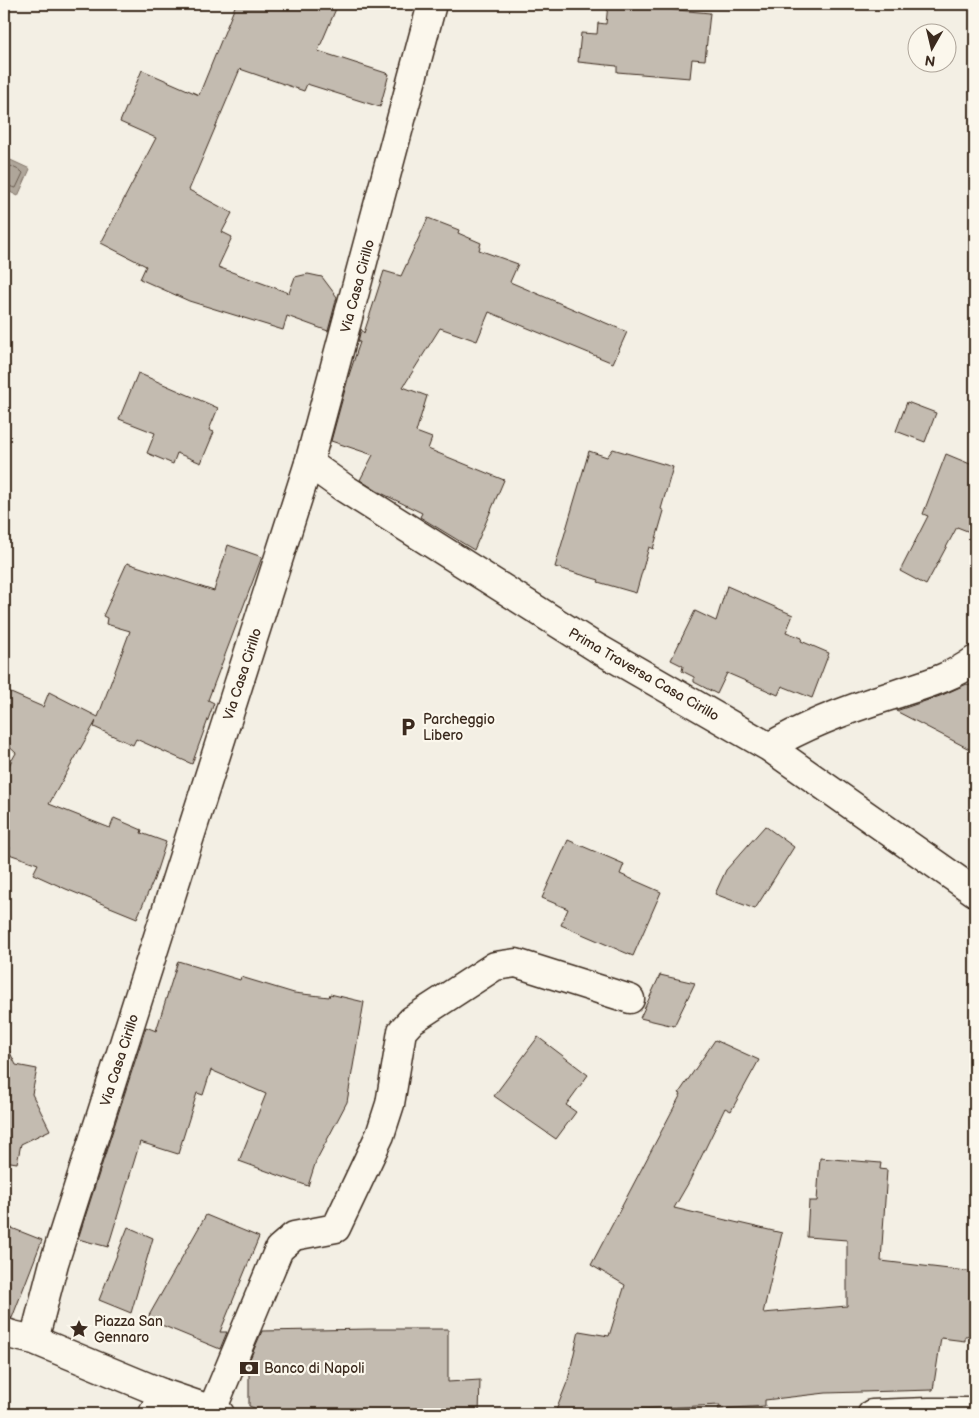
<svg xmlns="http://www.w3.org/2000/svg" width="979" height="1418" font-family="'Balsamiq Sans',sans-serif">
	<rect width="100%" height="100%" fill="#f3efe4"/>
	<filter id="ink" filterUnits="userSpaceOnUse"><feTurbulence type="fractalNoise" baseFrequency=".02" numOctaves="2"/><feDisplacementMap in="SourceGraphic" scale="10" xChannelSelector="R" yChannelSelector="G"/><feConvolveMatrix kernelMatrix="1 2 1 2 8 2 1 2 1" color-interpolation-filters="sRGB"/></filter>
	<g filter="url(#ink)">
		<path fill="#afa69a" stroke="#817468" d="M4,157l26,12 -12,27 -14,-7z"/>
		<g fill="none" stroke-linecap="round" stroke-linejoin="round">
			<path stroke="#695c50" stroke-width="1" d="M4,163l17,8 2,2 -7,15 -12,-3"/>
		</g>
		<path fill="#c3bbb0" stroke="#3b2a1e" d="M236,4h102l-20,47 71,23 -9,33 -73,-23 -3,7 -64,-22 -51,121 43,23 -10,19 10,5 -14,30 71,26 6,-16 13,-3 14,3 15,20 -9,34 -41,-15 -4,14 -94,-29 -49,-22 6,-13 -45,-23 55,-105 -36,-16 22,-52 57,25z
			M608,4h58v5l44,4 -5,47 -13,-1 -2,19 -73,-6v-6l-39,-4 3,-29 16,1 1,-11 8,1z
			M428,218l31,12 -1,3 23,10 -2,7 39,14 -8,18 117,50 -14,31 -124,-51 -12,29 -37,-13 -37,59 24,9 -11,36 16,6 -4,11 76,31 -30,70 -54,-33 2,-4 -45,-22 -17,-11 13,-25 -42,-14 18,-66 11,-33h-2l3,-13 3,4 20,-62 17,5z
			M138,373l80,35 -9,22 5,2 -13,31 -24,-10 -4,11 -26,-11 8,-20 -36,-14z
			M907,402l29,11 -11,29 -29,-11z
			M613,449l60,18 -12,42 3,2 -11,38 -4,-2 -13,46 -38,-11 1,-2 -44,-13 34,-116 18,6z
			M946,454l29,12v68l-18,-7 -31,58 -26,-14 28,-55 -5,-2z
			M228,545l34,12 -54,143 6,3 -22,61 -56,-25 -3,6 -39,-18 2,-6 -47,83 61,24 4,-10 28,12 -1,3 25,9 -12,37 -17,39 -71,-29 -33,-15 5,-10 -29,-10 1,-7 -6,-2v-71l12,-21 -12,-11v-52l39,17 6,-15 49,25 32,-86 -24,-7 1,-6 -4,-2 24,-53 87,28z
			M727,586l66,29 -7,17 16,6 -1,3 28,12 -17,45 -30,-12 -4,9 -51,-22 -10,21 -23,-12v-5l-12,-6 1,-5 -12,-6 24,-49 21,10z
			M967,684l8,3v65l-79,-41 44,-15z
			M765,826l29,21 -39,62 -40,-15 11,-24z
			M568,840l56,24 -4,10 41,18 -28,64 -72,-31 7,-16 -26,-11z
			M178,961l62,19 1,-3 53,16 35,4 1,-3 34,8 -17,100 -31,59 -8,25 -69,-25 27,-67 -55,-24 -8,25 -6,-2 -19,61 -38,-12 -32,105 -30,-8 68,-212 10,4z
			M660,975l35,8 -21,43 -34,-8z
			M538,1037l50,38 -22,30 10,7 -20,27 -62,-43z
			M4,1040l12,25 21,4 -5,25 18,36 -29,14 -4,19 -13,-2z
			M715,1040l44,20 -28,51 -6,-3 -36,74 -15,26 108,25 -19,80 84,-7v-66l-40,-3 2,-36h8l3,-43 61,5 -1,6 7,1 -6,91 94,11v63l-10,1v5l-24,-3 -8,52 -107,3 -61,7v6l-47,3 2,-4 -165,8 13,-33 11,-49 30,5 16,-51 -34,-20 90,-171 -2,-1z
			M206,1215l53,22 -39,95h7l-7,17 -73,-30z
			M4,1225l38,15 -30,78 -8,-1z
			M128,1227l25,11 -22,75 -32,-13z
			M370,1329h78v53l32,-2 -1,34h-210l-20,-8v-45l13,-30z"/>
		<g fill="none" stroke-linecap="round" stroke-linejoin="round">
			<g stroke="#3b2a1e" stroke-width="31">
				<path id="street" d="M309,463l35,25 253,160 172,99 206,145
					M769,747c38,-23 79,-38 121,-51 29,-10 60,-17 85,-36
					M212,1410l67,-161 15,-13 42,-8 44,-93 10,-31 12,-73 10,-11 83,-54 21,-3 114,36
					M153,1414l9,-21
					M872,1414l57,-2h46"/>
			</g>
			<g stroke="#3b2a1e" stroke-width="31">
				<path id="secondary" d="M4,1332l8,3 22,5 128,53 50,17 8,4
					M34,1340l20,-77 255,-800 123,-459"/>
			</g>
			<use href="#street" stroke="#fbf7ec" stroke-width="28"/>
			<use href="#secondary" stroke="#fbf7ec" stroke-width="28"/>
		</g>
	</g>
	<defs>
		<g id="parking-bare" transform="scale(1.5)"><path d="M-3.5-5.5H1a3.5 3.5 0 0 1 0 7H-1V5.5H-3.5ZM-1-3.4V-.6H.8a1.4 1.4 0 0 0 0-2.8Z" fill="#3b2a1e" stroke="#fbf7ec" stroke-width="2.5" paint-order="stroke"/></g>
		<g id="sight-bare" transform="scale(1.5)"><path d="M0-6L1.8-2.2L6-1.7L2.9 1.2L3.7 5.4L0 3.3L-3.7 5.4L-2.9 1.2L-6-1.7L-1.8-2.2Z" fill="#3b2a1e" stroke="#fbf7ec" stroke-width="2.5" paint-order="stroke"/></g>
		<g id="bank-bare" transform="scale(1.5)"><path d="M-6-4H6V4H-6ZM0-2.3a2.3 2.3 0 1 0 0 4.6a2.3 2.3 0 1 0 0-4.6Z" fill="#3b2a1e" stroke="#fbf7ec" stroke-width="2.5" paint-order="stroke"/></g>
	</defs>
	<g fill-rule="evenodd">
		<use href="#parking-bare" x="408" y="727"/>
		<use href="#sight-bare" x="79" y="1329"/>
		<use href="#bank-bare" x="249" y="1368"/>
	</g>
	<g text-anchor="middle" stroke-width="4.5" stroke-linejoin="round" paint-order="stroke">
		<g font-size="14" fill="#3b2a1e" stroke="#fbf7ec">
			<text transform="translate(357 286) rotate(-75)" y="5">Via Casa Cirillo</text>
			<text transform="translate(242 674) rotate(-72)" y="5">Via Casa Cirillo</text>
			<text transform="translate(644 674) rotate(30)" y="5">Prima Traversa Casa Cirillo</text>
			<text transform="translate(119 1060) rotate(-72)" y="5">Via Casa Cirillo</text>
		</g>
		<g font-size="14" fill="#3b2a1e" stroke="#fbf7ec" text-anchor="start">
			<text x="423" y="724">Parcheggio<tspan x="423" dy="16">Libero</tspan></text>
			<text x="94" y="1326">Piazza San<tspan x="94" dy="16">Gennaro</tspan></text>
			<text x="264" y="1373">Banco di Napoli</text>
		</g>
	</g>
	<rect width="979" height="1418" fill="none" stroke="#fbf7ec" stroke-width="20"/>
	<rect x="10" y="10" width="959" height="1398" fill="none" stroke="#3b2a1e" stroke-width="2" filter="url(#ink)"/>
	<g transform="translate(932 48) rotate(188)"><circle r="24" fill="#fbf7ec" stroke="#aea59a"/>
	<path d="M0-4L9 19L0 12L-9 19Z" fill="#3b2a1e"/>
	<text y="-8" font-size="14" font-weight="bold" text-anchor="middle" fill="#3b2a1e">N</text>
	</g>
</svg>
